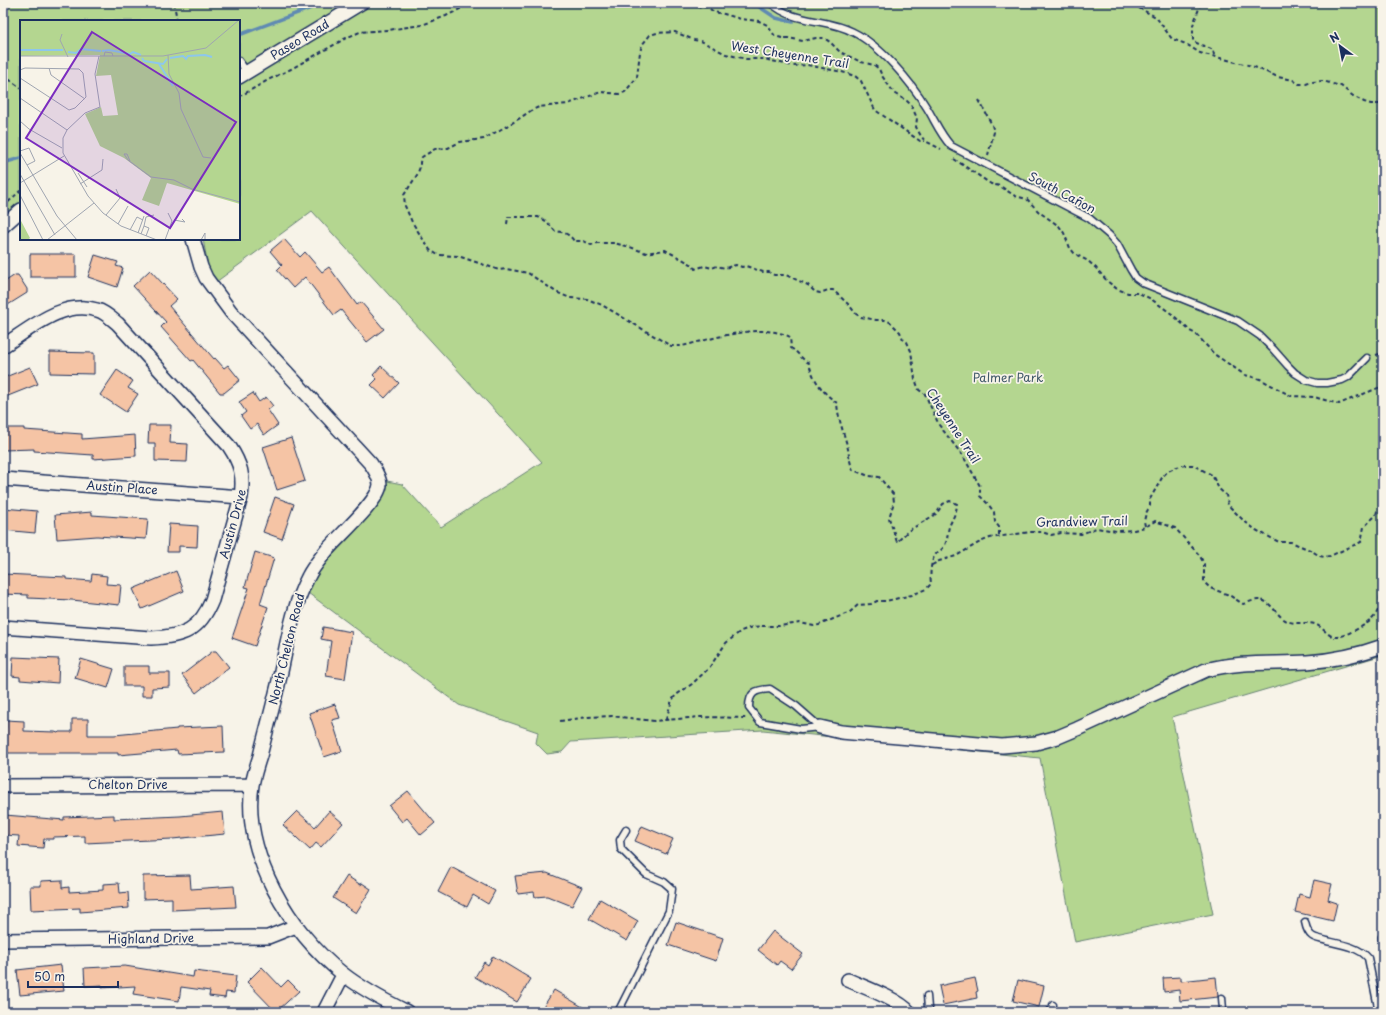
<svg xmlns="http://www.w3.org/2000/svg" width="1386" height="1015" font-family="'Playpen Sans',sans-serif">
	<rect width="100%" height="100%" fill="#f7f3e8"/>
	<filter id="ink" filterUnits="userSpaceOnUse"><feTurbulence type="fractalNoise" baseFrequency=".025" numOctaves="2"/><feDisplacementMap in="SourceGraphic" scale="8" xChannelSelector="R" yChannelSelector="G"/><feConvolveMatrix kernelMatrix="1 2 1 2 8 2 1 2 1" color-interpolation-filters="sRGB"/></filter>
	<g filter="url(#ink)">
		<path fill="#b4d690" stroke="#688277" d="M3,3h1380v652l-211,62 41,197 -138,28 -35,-184 -277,-28 -192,12 -9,10 -15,2 -11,-11 2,-11 -79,-27 -151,-112 7,-17 68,-80 4,-15 15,3 39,43 101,-65 -230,-251 -96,71 -8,-16 -5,-27h36v-218h-218v181l-18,16z"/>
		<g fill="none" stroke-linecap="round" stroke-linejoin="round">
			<path stroke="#5f8ab3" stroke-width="3.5" d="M743,3l10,3h5l18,12 17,4
				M239,35l72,-27 8,-5
				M3,163l18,-5"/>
		</g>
		<path fill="#f5c4a5" stroke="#1b2f5e" d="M284,239l16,18 5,-5 17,20 7,-5 28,38 4,-3 23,27 -17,13 -26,-32 -7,5 -29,-38 -12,11 -16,-18 5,-5 -12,-14z
			M30,254h46v23h-46z
			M95,255l23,7 -2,4 7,2 -6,19 -29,-10z
			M150,270l27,29 -8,7 45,53 1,-1 9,10 4,-3 12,15 -16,13h-4l-27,-33 -2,1 -30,-34 5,-5 -33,-36z
			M15,275h3l9,14v4l-24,15v-25z
			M50,352l44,1v21l-44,-1z
			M381,366l18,17 -14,15 -14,-13 6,-6 -4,-4z
			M30,367l8,17 -35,14v-20z
			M117,370l16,11 -5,7 10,6 -12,18 -26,-17z
			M253,393l6,9 7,-5 7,9 -5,4 10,15 -14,10 -7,-11 -7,5 -9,-13 5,-4 -7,-10z
			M149,425h22l-1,18 18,1 -1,18 -32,-1v-18h-7z
			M3,428h21v2l58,4v5l53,-4 1,21 -43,3v-4l-59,-4v-2l-31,1z
			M291,438l14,43 -28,9 -14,-43z
			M275,497l19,7 -12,35 -19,-7z
			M3,508l34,3 -2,22 -32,-3z
			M92,512v3l56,4 -2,20 -49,-3 -40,3 -2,-24z
			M169,524l29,2 -1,21 -18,-1v6h-12z
			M255,552l19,6 -14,46 8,3 -13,39 -23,-8 17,-50 -4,-1z
			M176,571l8,20 -42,18 -9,-20z
			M3,574l63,3v2l25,2 1,-7 15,2 -1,8 15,1 -2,20 -47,-5 -44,-2v-3l-25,-1z
			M323,627l29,5 -7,47 -19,-3 5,-35 -10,-2z
			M213,651h3l13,16 -33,26 -14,-18z
			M13,657l46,2 -1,24 -38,-3v-3l-8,-1z
			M81,659l33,10 -6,19 -33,-10z
			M124,666h25v7h21v14l-18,1v8h-10v-10h-18z
			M335,704l5,14 -8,2 10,31 -18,6 -15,-44z
			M72,719h16v16h26l63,-6v-1l46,-2 1,26 -46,2 -1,-4 -59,5v-2h-115v-25h3v-8l18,1v10l31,1 3,1 1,-1h13z
			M408,791l27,32 -14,12 -14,-17 -5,4 -13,-16z
			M297,811l18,16 14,-16 14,12 -22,24 -5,-4 -6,7 -27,-25z
			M223,812l2,22 -53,5 -87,4v-7l-32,1v2h-9l-1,9 -25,-2 1,-10 -16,-1 2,-20 59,5v-3l50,-2v4l66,-3z
			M642,826l31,13 -7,15 -31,-13z
			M451,867l44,24 -7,13 -15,-9 -6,12 -29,-15z
			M547,873l35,14 -10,19 -25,-10 -12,1 -1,-5 -16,2 -3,-18z
			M190,875l1,14 43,-3 2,21 -64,3v-12l-29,1v-23z
			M347,876l14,9 1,-2 9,6 -15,24 -23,-15z
			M62,880v8l7,-1v5l34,-2v-6l16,-1 1,10 8,-1 1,16 -49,4v-4l-49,2 -1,-24h11v-5z
			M1314,880l18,4 -4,16 9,3 -4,18 -38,-9 4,-18 11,3z
			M600,899l38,22 -11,20 -38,-22z
			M676,922l47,16 -7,23 -48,-16z
			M773,931l30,23 -12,15 -11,-8 -3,4 -19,-15z
			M493,956l38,23 -14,23 -42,-25 9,-15 4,3z
			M61,965l3,26 -44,4 -3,-25z
			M125,966l68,11 1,-6 42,5 -2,17 -8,-1 -1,6 -16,-2 1,-5 -29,-4 -2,14 -46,-7 2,-8 -33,2v-3l-17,1 -1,-18z
			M262,967l19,20 7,-7 11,11 -23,21 -29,-30z
			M1181,977v4l35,-4 2,20 -38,4 -1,-11 -15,2 -1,-14z
			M975,978l3,13 -2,1 1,6 -34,7 -4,-19z
			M1018,980l26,6 -5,21 -26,-6z
			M554,990l37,22h-51z"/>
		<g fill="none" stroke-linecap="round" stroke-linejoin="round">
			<g stroke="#1b2f5e" stroke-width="9">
				<path id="service" d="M771,3c23,21 56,15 82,29 27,13 58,50 74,76 8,13 13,26 24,38l138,72 20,17 8,9 14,26 5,8 7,5 95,38 22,15 13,13 15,17 7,7 11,7 11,3h10l15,-3 6,-3 19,-19
					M239,61l8,11
					M770,689l26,17 24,21 -19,2 -41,-7 -11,-14c0,-16 6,-18 21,-19z
					M1305,922c1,5 3,11 7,14 4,3 10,3 15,5 13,3 32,6 41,17l11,54
					M1382,937l1,15
					M927,996l1,12 2,4
					M618,1012l51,-101 3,-22 -8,-7 -18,-8 -25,-25 -1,-9 6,-10
					M1049,1012l3,-3 1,-4
					M1222,1012l1,-3 -1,-11"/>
			</g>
			<g stroke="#1b2f5e" stroke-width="16">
				<path id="minor" d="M239,77l122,-74
					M3,226l18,-16
					M193,239l8,28 5,11 25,34 140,152c4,6 9,14 9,21 -2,17 -41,51 -53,65 -7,9 -14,17 -19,27 -18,34 -22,78 -32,116 -5,21 -11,42 -16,63 -3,9 -6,19 -8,29 -10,68 38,148 91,189 19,15 42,27 64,38
					M3,346c27,-17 60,-47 94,-36 8,2 15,9 21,14l111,122c12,18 15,30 12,51l-29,103c-12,30 -29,37 -61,38l-148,-11
					M3,479l238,18
					M820,727l21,5 161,14 34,-3 22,-6 19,-8 129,-59c33,-9 67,-6 101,-8 27,-2 51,-7 76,-16
					M3,786l249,-1
					M3,940l265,-3 28,-11
					M848,980c16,7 50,19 61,32
					M324,1012l19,-37"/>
			</g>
			<path stroke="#1b2f5e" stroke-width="2" stroke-dasharray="4 3" stroke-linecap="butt" d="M174,3l3,18
				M669,3l5,2h9l24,2 7,5 10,2 17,5 18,2 8,4 8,11 7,2h6l15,3 13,-3h8l6,4 10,10 21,10 13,3 5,4 3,7 13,18 12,7 4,4 6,13 -1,9 5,9 4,5 16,8
				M1134,3l3,4 19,10 16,22 14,5 14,9 52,13 26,11 15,3 6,4h7l6,-2 11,-1 10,3 8,2 12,10 11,6 7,2h12
				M1201,3l-8,22v16c6,4 13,5 20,9l1,5
				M3,75l18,13
				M239,97l29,-17 23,-11 57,-32 12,-5 28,-2 34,-5 24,-9 26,-13
				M979,100l13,25 2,7 -6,23
				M954,159l37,25 9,2 15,10 12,3 12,13 20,14 5,7 6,15 5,6 13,7 8,7 11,13 10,8 11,4h11l12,6 21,15 18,17 6,3 18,20 31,21 15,4 31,17 23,1 25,7 44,-18
				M3,207l18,-17
				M507,224l1,-7h30l8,4 9,10c9,1 14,3 19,10h10l7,4 6,-2h17l16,4 16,6 19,-3 28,15 2,4 9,-3 8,2 5,-2 8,2 11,-3 6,2 4,-1 17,6h6l5,3h12l22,10 7,7 5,1 8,-3h5l16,15 7,9 5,3 15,3h9l5,2 10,10 3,7 4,3 4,9 4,28 4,11 6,4 14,31 24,31 17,30v10l8,8 6,8 1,10 4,5v10
				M1376,355l7,-2
				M1145,526l-1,-5 2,-8 4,-7v-7l13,-23 5,-5 9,-4 8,-2h8l19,10 7,14 7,6 2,10 16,16 12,9 17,9 6,3h12l19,8 10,6 4,1 6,-1 31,-14 3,-15 12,-12 1,-4 6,-3
				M932,565l7,-4 17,-5 24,-14 10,-4 40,-6h12l9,3 10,-2 20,1 15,-6 21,3 17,-1 11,-3 10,-6 20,7 25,28 4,8v18l6,6 19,7 14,9c7,-2 14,-6 21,-3 9,4 14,16 23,20 9,4 21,0 30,4 6,3 11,11 18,12 7,1 31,-12 36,-17 7,-6 10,-16 9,-25l3,-2
				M666,719l6,-19 4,-5 16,-11 17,-16 17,-25 15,-12 11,-4 11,-1h16l21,-3 14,3 5,-1 31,-13 8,-7 13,-1 6,-3h9l26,-6 14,-6 5,-5c-1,-9 -1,-23 5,-30 2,-3 6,-4 7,-6 5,-6 4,-14 6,-21 3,-8 8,-15 8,-23l-7,-3 -7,3 -7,10 -28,17 -11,11 -8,-24 5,-16 -1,-8 -14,-17 -10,-1 -16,-6c-3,-7 -4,-14 -5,-21 -4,-16 -10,-30 -11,-46 -14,-10 -24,-23 -28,-40 -8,-4 -10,-10 -18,-15l-1,-11c-27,-15 -79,2 -108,9h-11l-69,-41 -15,-6 -17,-1 -14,-6 -28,-19 -22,-4 -7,1 -41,-14 -20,-1 -8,-5 -18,-28 -7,-16 -1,-11 13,-20 3,-8v-5l2,-5 13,-8 13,-1 12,-6 24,-3 33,-19 15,-10 7,-3 29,-3 33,-12 18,2 6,-2 12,-15 3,-25 2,-7 8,-10 7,-2 18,-1 19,8 7,1 25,13 20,5h18l29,7 14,-1 35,7 13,4 6,5 14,29 45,31h5
				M560,721l28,-4 24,-1 42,5 46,-4 46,1"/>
			<use href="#service" stroke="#f7f3e8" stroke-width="6"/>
			<use href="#minor" stroke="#f7f3e8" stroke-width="13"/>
		</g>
	</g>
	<g text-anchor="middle" stroke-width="3.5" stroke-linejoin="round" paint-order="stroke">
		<g font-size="12" fill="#1b2f5e" stroke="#f7f3e8">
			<text transform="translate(300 40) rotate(-31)" y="4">Paseo Road</text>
			<text transform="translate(790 55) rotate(9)" y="4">West Cheyenne Trail</text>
			<text transform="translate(1062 193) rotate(28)" y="4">South Cañon</text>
			<text transform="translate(953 426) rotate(57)" y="4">Cheyenne Trail</text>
			<text transform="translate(122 488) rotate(4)" y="4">Austin Place</text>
			<text transform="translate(1082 522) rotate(-1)" y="4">Grandview Trail</text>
			<text transform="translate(233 524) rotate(-75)" y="4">Austin Drive</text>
			<text transform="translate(287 649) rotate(-76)" y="4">North Chelton Road</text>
			<text x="128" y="789">Chelton Drive</text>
			<text transform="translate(151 939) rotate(-1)" y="4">Highland Drive</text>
		</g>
		<g font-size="12" fill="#41596a" stroke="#f7f3e8">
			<text x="1008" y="382">Palmer Park</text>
		</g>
	</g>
	<g transform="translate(20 20)">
		<rect width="220" height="220" fill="#f7f3e8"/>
		<path d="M0,0h220v184l-73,-21 -8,23 -17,-6 9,-22 -27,-20 -24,-12 -15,-32 16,-7 2,9 15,-1 -7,-40 -15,1 4,-21 -80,1zM0,199l10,19 -2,2h-8z" fill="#b4d690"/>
		<path fill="none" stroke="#8dc7ec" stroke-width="2" d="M0,30h43M82,31l7,-1 21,4 3,-2 8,3M48,32l8,1 5,-4 20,2M122,38l2,3 19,3 4,-5M150,38l13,-2 3,3 2,-3 17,-1 7,2M139,44l14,22"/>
		<path fill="none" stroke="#9fa5b1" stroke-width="1" d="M42,14l-2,6 8,17M148,35l1,19 10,19 2,16 22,48 8,1M0,36h143l43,-8 33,-28M79,36l-4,18 5,33 -15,6 -18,17 -4,8v15l25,43 15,17 18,13 36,14M84,36l1,-4 7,1 1,3M29,48l2,7 34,24M0,50l5,-2 54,1 4,4 3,24 -11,11 -6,2 -49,-32M0,78l47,32M0,101l9,8 33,19M0,131l9,-3 6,13 -8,4M0,133l37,63 20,24M110,141l-3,-7h-3l4,6 23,17 23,3 18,9 48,13M58,153l9,14M0,154l35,61M0,163l44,-27M60,164l22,-14 1,-11M0,175l23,45M86,195l14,-17 -4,-9M154,200l11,2 -3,-3M98,204l10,-18M124,206l2,-9 8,-2M110,210l7,-13 6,3M118,213l6,-17M121,214l3,-8 5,2 -3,8M27,220l47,-37M145,220l7,-19 -4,-8M181,220l4,-7v7"/>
		<path fill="#7b2cbf" fill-opacity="0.15" stroke="#7b2cbf" stroke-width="2" d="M72,12l144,90 -66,106 -144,-90z"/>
		<rect width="220" height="220" fill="none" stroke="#1b2f5e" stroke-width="2"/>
	</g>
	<rect width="1386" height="1015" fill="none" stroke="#f7f3e8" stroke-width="16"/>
	<rect x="8" y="8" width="1370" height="999" fill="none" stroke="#1b2f5e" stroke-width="1.5" filter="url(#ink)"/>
	<g transform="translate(1340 46) rotate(328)" stroke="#f7f3e8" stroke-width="3" paint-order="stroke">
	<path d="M0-3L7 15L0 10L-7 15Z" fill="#1b2f5e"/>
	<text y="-6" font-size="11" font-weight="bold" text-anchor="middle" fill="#1b2f5e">N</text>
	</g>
	<path d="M28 981v6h90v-6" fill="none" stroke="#1b2f5e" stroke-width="2"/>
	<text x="34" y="981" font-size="12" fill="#1b2f5e" stroke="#f7f3e8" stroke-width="3" paint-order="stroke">50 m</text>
</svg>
